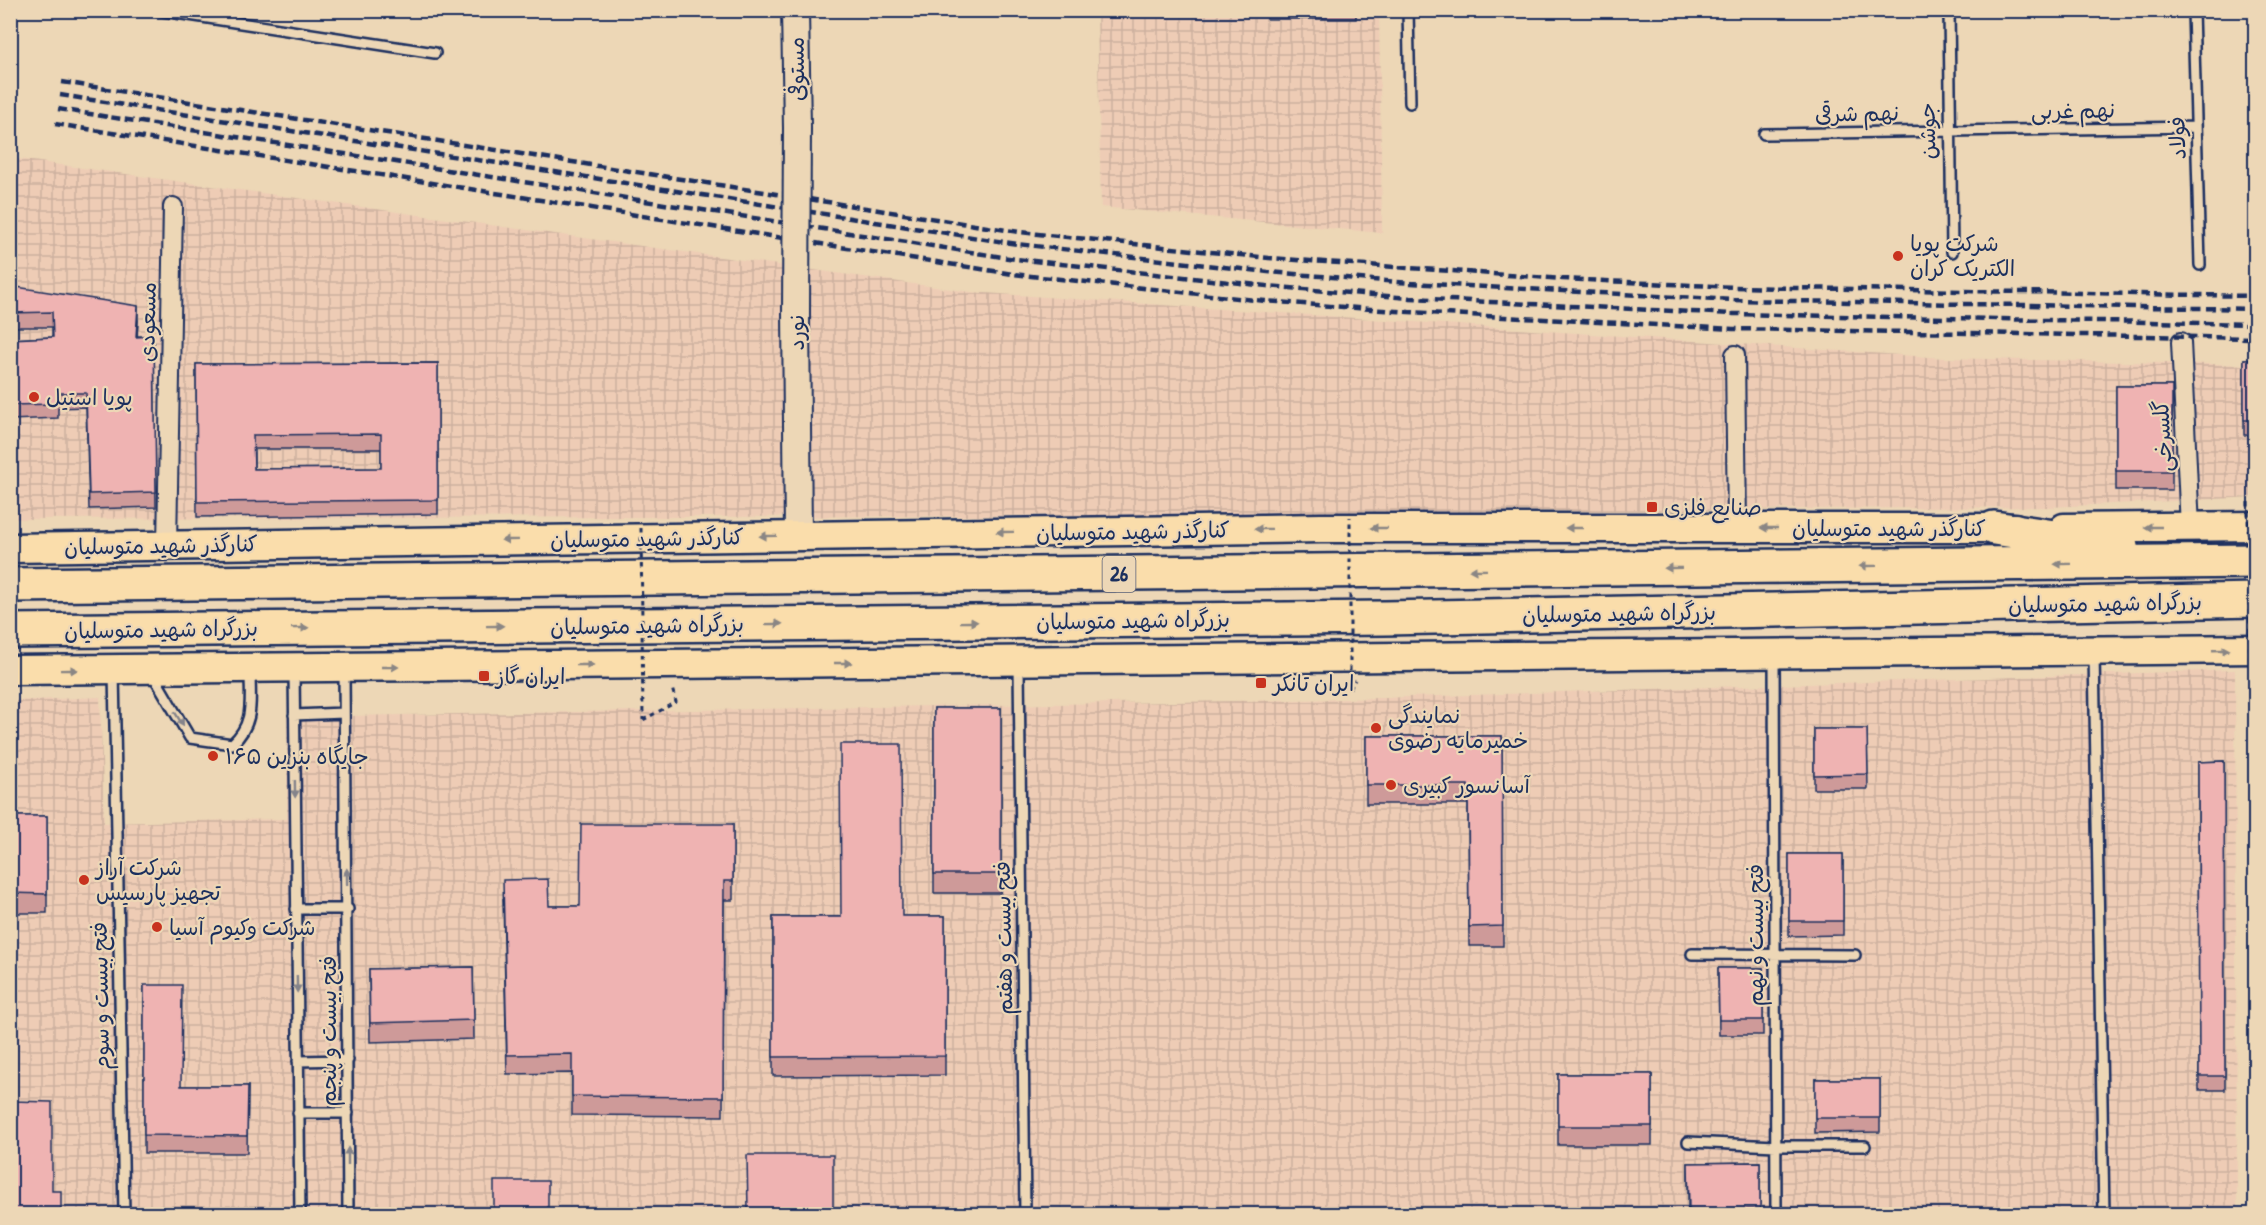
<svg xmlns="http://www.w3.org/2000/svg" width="2266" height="1225" font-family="'Patrick Hand','Playpen Sans Arabic',sans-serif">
	<defs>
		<pattern id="industrial-grid" width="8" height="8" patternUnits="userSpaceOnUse" patternTransform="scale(1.5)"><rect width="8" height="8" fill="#eeccb5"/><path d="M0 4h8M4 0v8" fill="none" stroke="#ccb09e"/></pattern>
	</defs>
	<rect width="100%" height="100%" fill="#edd7b6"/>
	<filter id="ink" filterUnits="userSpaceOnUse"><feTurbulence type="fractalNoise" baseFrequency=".0167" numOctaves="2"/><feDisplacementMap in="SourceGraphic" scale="12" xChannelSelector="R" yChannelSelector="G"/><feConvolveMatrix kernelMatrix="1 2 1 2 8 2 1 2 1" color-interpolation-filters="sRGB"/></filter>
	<g filter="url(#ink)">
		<path fill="url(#industrial-grid)" d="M1097,11h282l3,222 -281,-26z
			M11,158l960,134 973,66 311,7v132l-205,10 -1073,9 -966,3z
			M2235,670l2,544h-2226l-1,-513 90,-4 4,126 183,-4v-102l1059,-18z"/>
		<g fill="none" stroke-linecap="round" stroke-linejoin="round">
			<g stroke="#1b2f5e" stroke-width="14">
				<path id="lane" d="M156,10l279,43
					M1408,10l2,93
					M1949,10l3,242
					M2193,10l7,255
					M1764,134l432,-7
					M2094,654l10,560
					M1774,656l2,558
					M1019,665l6,549
					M294,670l6,544
					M114,671l10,543
					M344,671l4,543
					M152,673l38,65 42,6c23,-21 18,-42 18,-72
					M294,715l50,-2
					M296,909h52
					M1692,954l163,1
					M298,1061l50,-1
					M298,1113h50
					M1688,1142l88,4h89"/>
			</g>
			<g stroke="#1b2f5e" stroke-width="22">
				<path id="street" d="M2181,342l9,185
					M1735,355l2,173
					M167,545l6,-338"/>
			</g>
			<g stroke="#1b2f5e" stroke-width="30">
				<path id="secondary" d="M795,10l2,118
					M796,313l2,223"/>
			</g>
			<g stroke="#1b2f5e" stroke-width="33">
				<path id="primary" d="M2064,528l192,-2
					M10,548l1311,-20h694
					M10,670l2246,-21"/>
			</g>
			<g stroke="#1b2f5e" stroke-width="38">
				<path id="highway" d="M1994,528l127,19
					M10,585l2246,-24
					M10,631l1375,-13 871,-18"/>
			</g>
			<path stroke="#1b2f5e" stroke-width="3" stroke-dasharray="4.5 4.5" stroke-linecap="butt" d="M1350,689l5,-9
				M643,720l33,-18 -4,-14"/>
			<use href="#lane" stroke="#edd7b6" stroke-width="9"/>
			<use href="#street" stroke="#edd7b6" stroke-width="18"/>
			<use href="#secondary" stroke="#edd7b6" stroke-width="26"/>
			<use href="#primary" stroke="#faddab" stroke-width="28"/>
			<use href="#highway" stroke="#faddab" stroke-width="33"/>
			<path stroke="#1b2f5e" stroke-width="4.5" stroke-dasharray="9 4.5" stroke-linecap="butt" d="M62,82l957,150 250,26 294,21 172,8 521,9
				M60,95l957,149 251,28 143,11 323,17 522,9
				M58,109l957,150 252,27 143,12 324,16 522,10
				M55,124l958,150 252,27 144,11 324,17 523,9"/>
			<g stroke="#1b2f5e" stroke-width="30" stroke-linecap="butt">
				<path id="secondary-bridge" d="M796,313l1,-185"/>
			</g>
			<path stroke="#1b2f5e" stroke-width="3" stroke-dasharray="4.5 4.5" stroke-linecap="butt" d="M2248,502l2,164
				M641,528l2,192
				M1350,689v-172"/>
			<use href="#secondary-bridge" stroke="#edd7b6" stroke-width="26"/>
		</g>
		<path fill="#ce9a99" stroke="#1b2f5e" stroke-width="1.5" fill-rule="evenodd" d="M1267,10h89v9h-89z
			M10,286l128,34 -1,16h17l2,171 -67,2 -3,-102 -28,1v10l-48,2v-81l42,-2v-10h-42z
			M2244,359h12v76h-12z
			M438,363v151l-241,3 -1,-153zM254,449h127v19l-127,1z
			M2116,386h56v104h-56z
			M934,708h67v185h-67z
			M1814,729h53l1,60h-54z
			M1366,736h136l1,210h-34l-1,-142h-102z
			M2224,761l1,329h-26l-1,-328z
			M10,816h37v97h-37z
			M733,824v76h-9l-1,216 -151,-1v-42l-65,1 -4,-175 46,7h31z
			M1789,854h54v81l-54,1z
			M945,916v159l-172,1v-159z
			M473,967l1,72 -104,3 -1,-73z
			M1718,968h45v67h-44z
			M144,985l37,101h67l-1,67h-103z
			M1558,1074h94v71h-94z
			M1815,1079h65v53l-65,1z
			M1760,1162v53h-72v-52z"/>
		<path fill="#a77d7d" stroke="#1b2f5e" stroke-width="1.5" d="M138,306v14l-2,31v-14z"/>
		<path fill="#efb3b2" stroke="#1b2f5e" stroke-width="1.5" fill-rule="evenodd" d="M10,286l128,20 -2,31 18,-1 2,156 -67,2 -3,-101h-28v11l-48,1v-66l43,-2 -1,-25 -42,1z
			M2244,359h12v61h-12z
			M438,363v137l-241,2 -1,-138zM381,434v34l-127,1 -1,-34z
			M2116,386h56v85h-56z
			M934,708h67v166h-67z
			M1814,729h53l1,45 -54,1z
			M1366,736h136l1,190 -34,1 -1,-142h-102z
			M840,744h61l1,172h43v140l-172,1v-140h68z
			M2224,761l1,315h-26l-1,-314z
			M10,816h37v78l-37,-1z
			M581,824h152v57h-9l-1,216 -151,-1v-42l-65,1 -4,-175 45,-1 1,27h31z
			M1789,854h54v67h-54z
			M473,967l1,53 -104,3 -1,-54z
			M1718,968h45v52h-44z
			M144,985h38l-1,101h67l-1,50 -103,-1z
			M1558,1074h94v52h-94z
			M1815,1079h65v39h-65z
			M10,1101l42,1v89h9v24h-51z
			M747,1155h86v60h-245v-2l160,-2z
			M1760,1162v47l-71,1 -1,-47z
			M494,1181h54v34h-54z"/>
		<defs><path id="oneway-solid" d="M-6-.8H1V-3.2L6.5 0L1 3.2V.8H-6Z" transform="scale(1.5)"/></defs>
		<g fill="#8a8684">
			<use href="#oneway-solid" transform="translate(2153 527) rotate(180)"/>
			<use href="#oneway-solid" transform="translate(1379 528) rotate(-180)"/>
			<use href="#oneway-solid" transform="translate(1574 528) rotate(-180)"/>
			<use href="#oneway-solid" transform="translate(1769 528) rotate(-180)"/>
			<use href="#oneway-solid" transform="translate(1263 529) rotate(179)"/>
			<use href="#oneway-solid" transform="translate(1005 532) rotate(179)"/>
			<use href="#oneway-solid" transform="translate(768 536) rotate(179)"/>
			<use href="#oneway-solid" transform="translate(510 540) rotate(179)"/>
			<use href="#oneway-solid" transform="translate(2063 564) rotate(179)"/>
			<use href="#oneway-solid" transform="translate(1868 566) rotate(179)"/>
			<use href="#oneway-solid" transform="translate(1673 568) rotate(179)"/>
			<use href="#oneway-solid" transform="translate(1478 570) rotate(179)"/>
			<use href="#oneway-solid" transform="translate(969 622) rotate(-1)"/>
			<use href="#oneway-solid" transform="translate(774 624) rotate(-1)"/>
			<use href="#oneway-solid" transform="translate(495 626) rotate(-1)"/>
			<use href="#oneway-solid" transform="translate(300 628) rotate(-1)"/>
			<use href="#oneway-solid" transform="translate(2221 650) rotate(-2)"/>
			<use href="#oneway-solid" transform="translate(843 663)"/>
			<use href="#oneway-solid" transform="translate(585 665)"/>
			<use href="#oneway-solid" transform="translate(390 667)"/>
			<use href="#oneway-solid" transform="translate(69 670) rotate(-1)"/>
		</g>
		<g fill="#84838a">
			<use href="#oneway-solid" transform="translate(179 719) rotate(59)"/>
			<use href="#oneway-solid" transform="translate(295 789) rotate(89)"/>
			<use href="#oneway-solid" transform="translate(347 877) rotate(-91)"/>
			<use href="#oneway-solid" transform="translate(297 984) rotate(89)"/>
			<use href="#oneway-solid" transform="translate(348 1156) rotate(-90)"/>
		</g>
	</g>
	<g fill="#c8321e" stroke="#edd7b6" stroke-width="2">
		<circle cx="1898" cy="256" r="6"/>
		<circle cx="34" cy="397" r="6"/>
		<rect x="1646" y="501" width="12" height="12" rx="3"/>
		<rect x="478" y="670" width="12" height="12" rx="3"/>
		<rect x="1255" y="677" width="12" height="12" rx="3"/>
		<circle cx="1376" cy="728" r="6"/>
		<circle cx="213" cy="756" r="6"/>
		<circle cx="1391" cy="785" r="6"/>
		<circle cx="84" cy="880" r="6"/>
		<circle cx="157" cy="927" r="6"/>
	</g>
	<g text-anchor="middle" stroke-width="4.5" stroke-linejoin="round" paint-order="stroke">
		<rect fill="#edd7b6" stroke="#5a6178" stroke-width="1.5" x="1102.5" y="556" width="33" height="36" rx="4.5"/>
		<g font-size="21" font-weight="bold" fill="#1b2f5e">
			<text x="1119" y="581">26</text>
		</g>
		<g font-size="22" fill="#1b2f5e" stroke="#edd7b6">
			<text transform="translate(796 69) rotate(-91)" y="8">مستوفی</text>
			<text transform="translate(2073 110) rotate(-1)" y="8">نهم غربی</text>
			<text transform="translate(1857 113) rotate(-1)" y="8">نهم شرقی</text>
			<text transform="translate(1927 131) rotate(-91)" y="8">جوشن</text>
			<text transform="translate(2177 138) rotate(-92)" y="8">فولاد</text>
			<text transform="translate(147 322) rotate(-89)" y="8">مسعودی</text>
			<text transform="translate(796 332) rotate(-90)" y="8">نورد</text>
			<text transform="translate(2162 436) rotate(-93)" y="8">گلسرخی</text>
			<text x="1889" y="536">کنارگذر شهید متوسلیان</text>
			<text transform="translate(1133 531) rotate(-1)" y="8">کنارگذر شهید متوسلیان</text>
			<text transform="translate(647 538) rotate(-1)" y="8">کنارگذر شهید متوسلیان</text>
			<text transform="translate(161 545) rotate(-1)" y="8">کنارگذر شهید متوسلیان</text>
			<text transform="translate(2105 603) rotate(-1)" y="8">بزرگراه شهید متوسلیان</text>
			<text transform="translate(1619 613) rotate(-1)" y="8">بزرگراه شهید متوسلیان</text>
			<text transform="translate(1133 620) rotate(-1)" y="8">بزرگراه شهید متوسلیان</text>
			<text transform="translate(647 625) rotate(-1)" y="8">بزرگراه شهید متوسلیان</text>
			<text transform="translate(161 629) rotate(-1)" y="8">بزرگراه شهید متوسلیان</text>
			<text transform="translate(1755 935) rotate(-90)" y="8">فتح بیست و نهم</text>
			<text transform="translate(1003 938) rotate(-91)" y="8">فتح بیست و هفتم</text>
			<text transform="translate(100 996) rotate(-91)" y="8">فتح بیست و سوم</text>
			<text transform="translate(328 1031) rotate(-90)" y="8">فتح بیست و پنجم</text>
		</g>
		<g font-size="22" fill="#1b2f5e" stroke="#edd7b6" text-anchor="start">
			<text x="1910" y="251">شرکت پویا<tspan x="1910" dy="25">الکتریک کران</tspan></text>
			<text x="46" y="405">پویا استیل</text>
			<text x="1664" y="515">صنایع فلزی</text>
			<text x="496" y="684">ایران گاز</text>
			<text x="1273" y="691">ایران تانکر</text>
			<text x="1388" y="723">نمایندگی<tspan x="1388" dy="25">خمیرمایه رضوی</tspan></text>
			<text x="225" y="764">جایگاه بنزین ۱۶۵</text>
			<text x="1403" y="793">آسانسور کبیری</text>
			<text x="96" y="875">شرکت آراز<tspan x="96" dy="25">تجهیز پارسیس</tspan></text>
			<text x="169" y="935">شرکت وکیوم آسیا</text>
		</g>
	</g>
	<rect width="2266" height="1225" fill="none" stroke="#edd7b6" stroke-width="36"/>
	<rect x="18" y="18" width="2230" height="1189" fill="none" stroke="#1b2f5e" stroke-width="2" filter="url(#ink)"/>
</svg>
